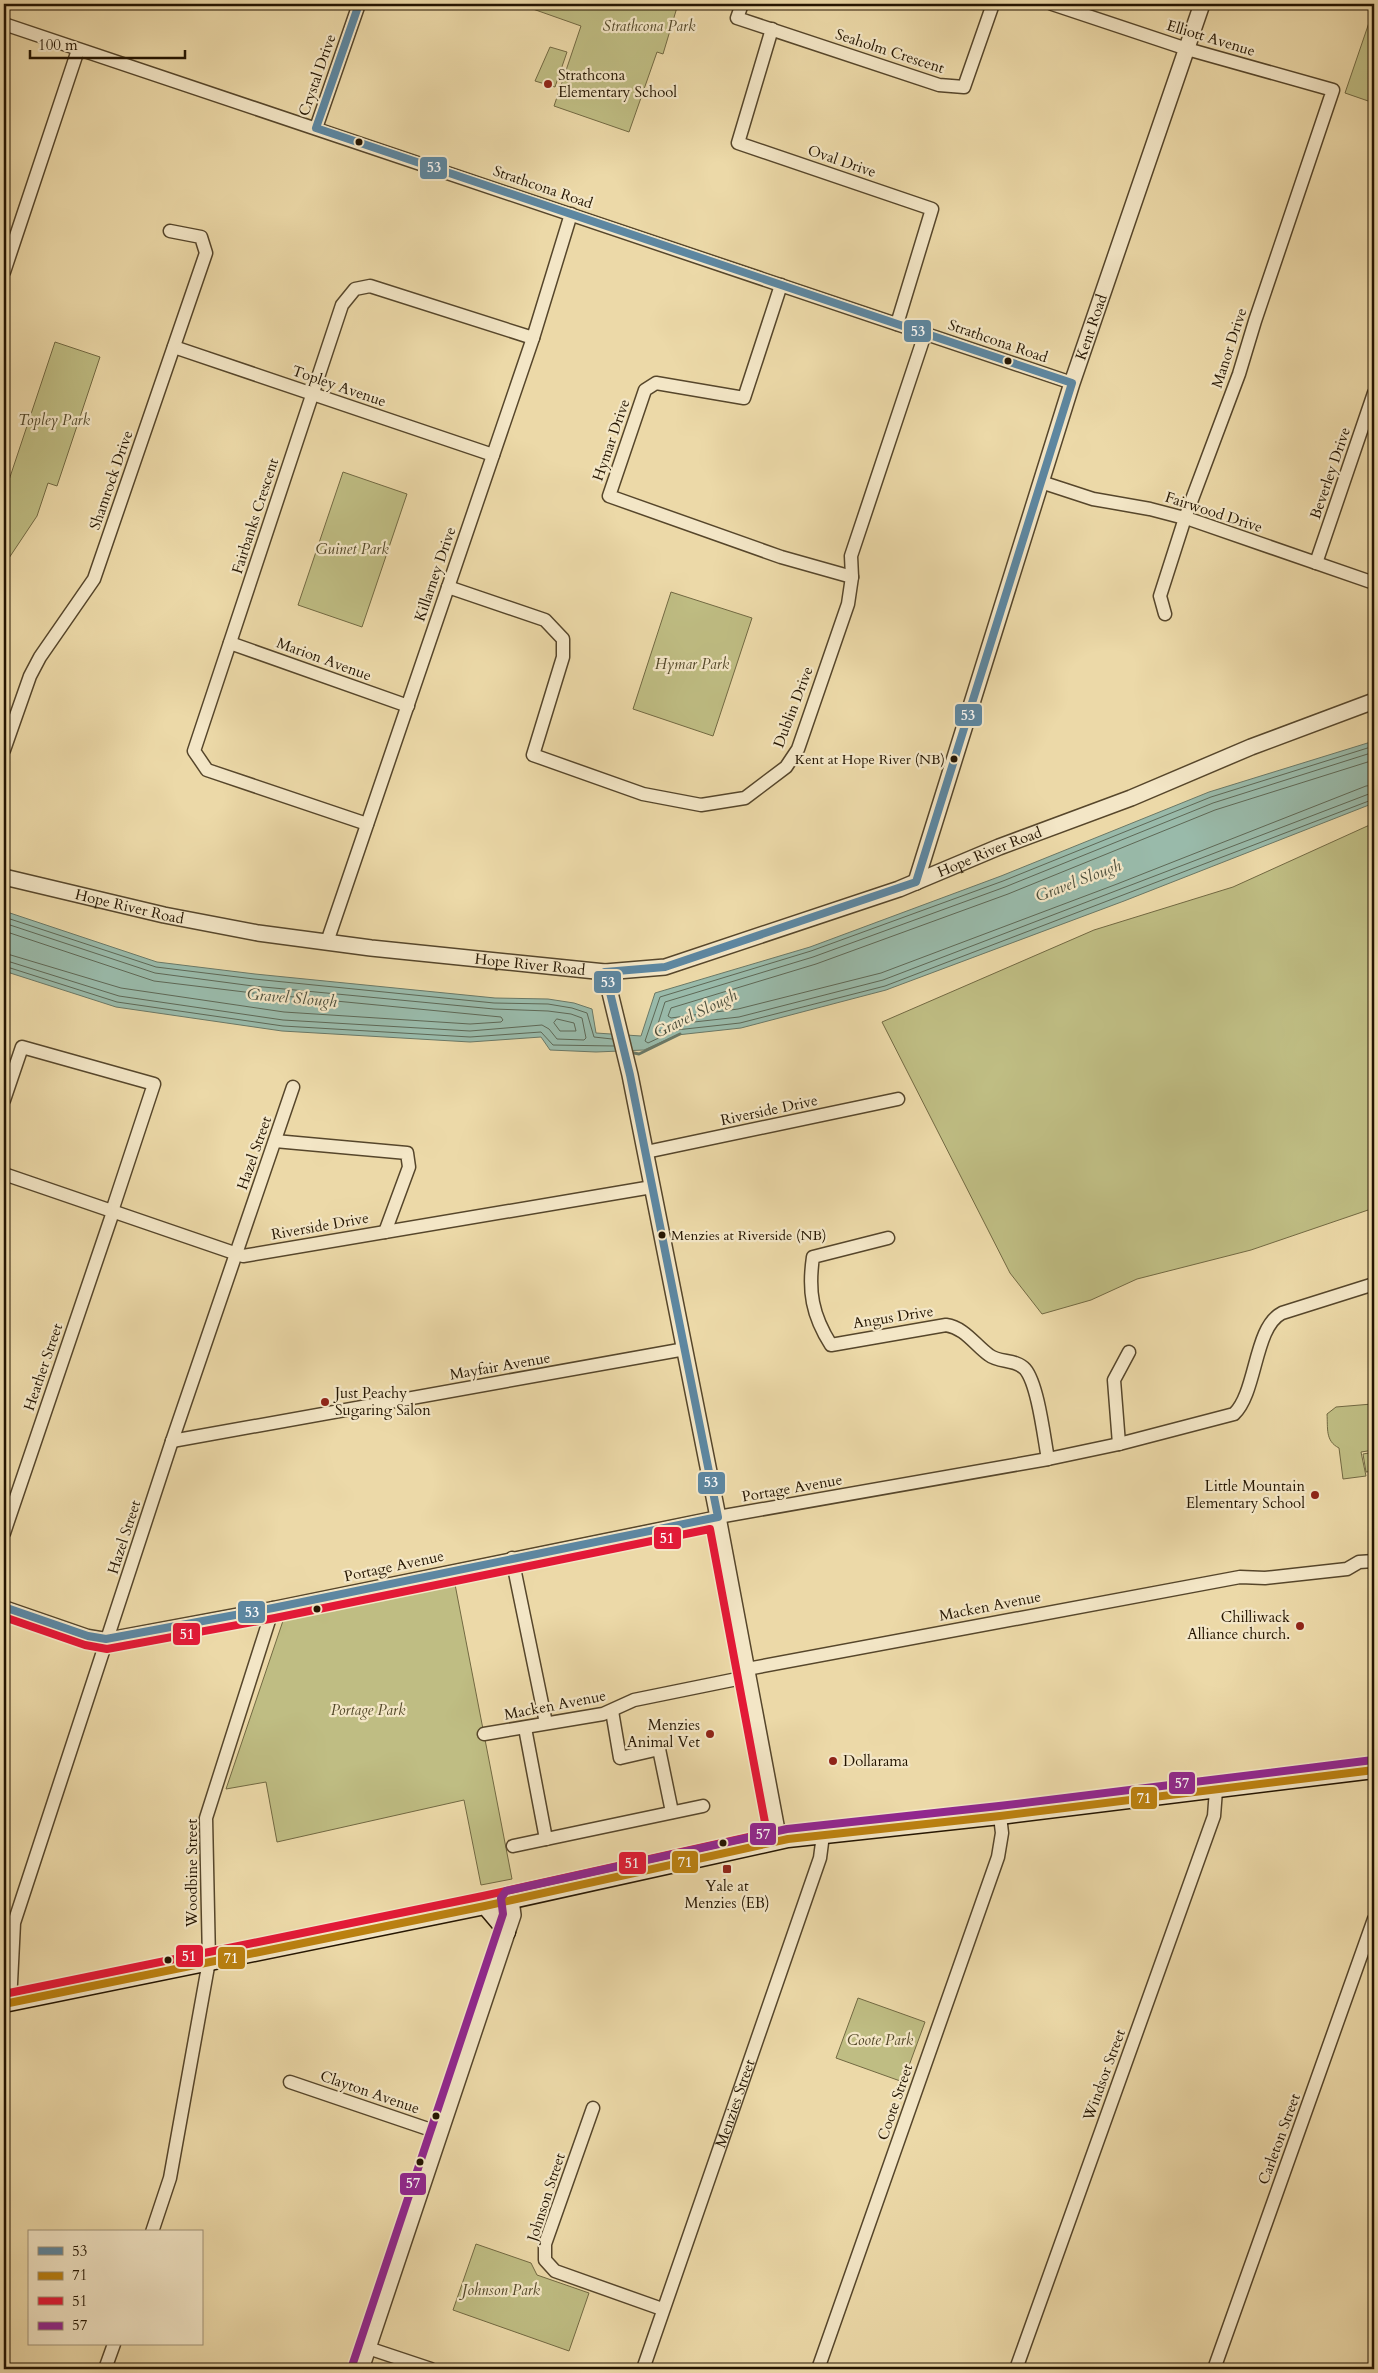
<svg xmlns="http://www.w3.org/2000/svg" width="1378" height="2373" font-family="Cardo,serif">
	<rect width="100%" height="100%" fill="#ecd9a8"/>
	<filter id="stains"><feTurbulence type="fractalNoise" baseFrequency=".004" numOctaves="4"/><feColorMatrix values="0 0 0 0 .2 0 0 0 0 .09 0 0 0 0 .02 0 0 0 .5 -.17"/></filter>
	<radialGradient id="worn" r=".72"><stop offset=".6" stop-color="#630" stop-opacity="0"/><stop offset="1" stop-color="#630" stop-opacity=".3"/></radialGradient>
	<path fill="#bfbd83" stroke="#726942" d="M531,4h147l-15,50 -6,-2 -28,80 -75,-26 27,-80 -51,-18z
		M1374,8v95l-29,-10z
		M550,47l17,5 -12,35 -20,-6z
		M55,342l45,15 -43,129 -9,-3 -11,33 -32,48 -1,-69z
		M343,472l64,22 -45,133 -64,-22z
		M671,592l81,26 -39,118 -80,-27z
		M1374,823v385l-123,42 -114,29 -46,21 -49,14 -32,-41 -128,-251 212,-92 139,-43z
		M1372,1404l2,2v44l-13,2 5,24 -23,3 -4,-31c-14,-7 -11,-20 -12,-34l9,-7z
		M1374,1452v19l-8,1 -3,-18z
		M453,1574l59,305 -31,6 -17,-85 -187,42 -11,-60 -40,7 60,-177z
		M858,1998l67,24 -22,60 -67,-24z
		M476,2244l55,19 6,12 52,18 -20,58 -116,-41z"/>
	<path fill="#99baaa" stroke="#6a7866" d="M1374,741v62l-250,98 -238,89 -145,38 -64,7 -33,15 -48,2 -46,-2 -9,-13 -71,5 -188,-11 -166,-24 -112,-36v-60l153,51 98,12 240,24 53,1 26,4 18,6 4,24 45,3 14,-43 155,-46 191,-71 208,-84z"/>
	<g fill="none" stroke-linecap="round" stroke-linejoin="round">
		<path stroke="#5e6856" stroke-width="1" d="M1374,746l-163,51 -208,84 -192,70 -151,46 -15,44 3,2 28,-13 64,-7 145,-37 489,-187
			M1374,752l-161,51 -208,84 -192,70 -148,45 -9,28 3,1 17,-7 63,-7 144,-37 491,-188
			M1374,760l-159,50 -207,84 -192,70 -145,44 -3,8 3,2 67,-9 143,-36 236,-89 249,-98 8,-1
			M4,917l152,50 98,12 240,24 54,1 24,4 15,5 7,24 18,2
			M4,923l151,50 98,13 241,23 54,2 23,3 11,4 4,20 -2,2 -27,-1 -8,-10 -7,-4 -72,6 -187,-11 -164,-24 -115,-36
			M4,931l150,50 99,12 248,24 2,3 -2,2 -31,2 -186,-12 -163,-24 -117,-35
			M4,966l113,36 166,24 187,11 71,-5 12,13 61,1
			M557,1019l17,4 2,8h-16l-6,-8z"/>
		<path stroke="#6a7866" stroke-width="3" d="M629,1052l10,2 41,-20"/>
		<g stroke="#56462b" stroke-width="15">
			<g id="minor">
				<path d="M742,4l-5,14 202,67 25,2 29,-83"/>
				<path d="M1052,4l135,45 146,41 -78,231 -16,53 -54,144 -25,78 5,18"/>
				<path d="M4,24l1068,359"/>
				<path d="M772,29l-34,114 194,66 -35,115"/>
				<path d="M316,128l43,-124"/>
				<path d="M4,272l74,-222"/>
				<path d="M781,285l-37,113 -88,-15 -11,7 -36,106 172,61 71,20"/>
				<path d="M174,347l319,108"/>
				<path d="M1041,482l52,17 57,10 42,11 182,63"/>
				<path d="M1316,563l58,-170"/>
				<path d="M448,587l97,33 18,19v18l-30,98 110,39 58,11 44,-7 41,-31 12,-18 50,-145 4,-27 -1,-21 74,-222"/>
				<path d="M230,643l178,63"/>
				<path d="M4,750l26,-74 10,-19 54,-78 112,-326 -5,-16 -31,-6"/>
				<path d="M367,824l-160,-54 -13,-19 148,-446 13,-16 15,-3 163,52"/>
				<path d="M327,942l206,-604 38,-124"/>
				<path d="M4,1100l18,-53 132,37 -42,127"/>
				<path d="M275,1141l132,12 2,14 -24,65"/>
				<path d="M646,1152l252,-53"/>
				<path d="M4,1174l239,82 409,-69"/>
				<path d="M888,1238l-75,19c-5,34 -1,58 18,88l115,-20c19,3 28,19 43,30 10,8 27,4 36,14 13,15 19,69 23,90"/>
				<path d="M172,1441l513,-92"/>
				<path d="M1119,1444l-5,-64 15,-28"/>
				<path d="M4,1533l109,-321"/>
				<path d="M512,1558l34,165"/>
				<path d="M4,1607l84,29 18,3 167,-31 445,-91 330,-58 71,-15 115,-30c23,-22 20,-87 48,-101l92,-29"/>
				<path d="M747,1669l493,-92 25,1 82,-9 12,-7 15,-1"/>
				<path d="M612,1711l8,47 39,-9 13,63"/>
				<path d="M525,1728l21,111"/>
				<path d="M484,1734l119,-20 31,-14 113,-23"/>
				<path d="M513,1846l190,-40"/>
				<path d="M10,2003l4,-80 158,-482 121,-354"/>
				<path d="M290,2082l150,51"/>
				<path d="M593,2108l-48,136v16l10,11 107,38"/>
				<path d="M152,2232l18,-54 39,-217 -3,-143 67,-210"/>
				<path d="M368,2348l63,21"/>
				<path d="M105,2369l9,-25"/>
				<path id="s1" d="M643,2369l177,-511 3,-23"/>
				<path d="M818,2369l180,-512 4,-24 -2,-17"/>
				<path d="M1016,2369l198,-553 2,-26"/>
				<path d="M1214,2369l160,-450"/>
			</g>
		</g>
		<g stroke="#56462b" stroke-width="18">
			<g id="tertiary">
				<path id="s2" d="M4,877l160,38 94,18 113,15 234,24 60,-5 234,-78 100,-42 132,-49 120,-51 123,-46"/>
				<path id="s3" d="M916,882l156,-499 130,-379"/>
				<path d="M605,972l25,103 88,442 61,324"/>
				<path d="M361,2369l152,-454 -2,-15"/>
			</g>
		</g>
		<g stroke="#241501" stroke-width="19">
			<path id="secondary" d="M485,1906l22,26
				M4,2004l481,-98 303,-67 212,-23 374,-46"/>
		</g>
		<use href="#minor" stroke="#f3e6c6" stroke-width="12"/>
		<use href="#tertiary" stroke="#f3e6c6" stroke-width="15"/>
		<use href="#secondary" stroke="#f3e6c6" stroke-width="16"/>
		<g stroke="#f3e6c6" stroke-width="11">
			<path id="bus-1" d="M4,1607l84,29 18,3 167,-31 445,-91 -88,-442 -25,-103 60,-5 251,-85 156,-499 -756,-255 43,-124"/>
		</g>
		<g stroke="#f3e6c6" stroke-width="11">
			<path id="bus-2" d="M4,2004l481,-98 303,-67 212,-23 374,-46"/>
		</g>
		<g stroke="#f3e6c6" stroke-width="11">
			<path id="bus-3" d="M4,1617l81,28 22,4 168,-31 435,-89 57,304 -284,63 -479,98"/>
		</g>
		<g stroke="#f3e6c6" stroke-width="11">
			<path id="bus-4" d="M352,2366l151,-452 -2,-16 5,-7 281,-62 212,-23 374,-46"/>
		</g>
		<use href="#bus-1" stroke="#5d87a1" stroke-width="8"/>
		<use href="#bus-2" stroke="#bb8110" stroke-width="8"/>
		<use href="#bus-3" stroke="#e31937" stroke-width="8"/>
		<use href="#bus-4" stroke="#91278f" stroke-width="8"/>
	</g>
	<g fill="#8f2418" stroke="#f3e6c6" stroke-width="2">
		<circle cx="548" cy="84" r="5"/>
		<circle cx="325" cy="1402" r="5"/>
		<circle cx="1315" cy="1495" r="5"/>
		<circle cx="1300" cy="1626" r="5"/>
		<circle cx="710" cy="1734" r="5"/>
		<circle cx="833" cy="1761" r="5"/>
		<rect x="722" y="1864" width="10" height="10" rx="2.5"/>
	</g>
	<g fill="#241501" stroke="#f3e6c6" stroke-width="2">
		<circle cx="359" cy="142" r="4.5"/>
		<circle cx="1008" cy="361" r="4.5"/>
		<circle cx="954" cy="759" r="4.5"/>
		<circle cx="662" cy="1235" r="4.5"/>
		<circle cx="317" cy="1609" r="4.5"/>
		<circle cx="723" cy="1843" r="4.5"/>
		<circle cx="168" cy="1960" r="4.5"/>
		<circle cx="436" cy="2116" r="4.5"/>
		<circle cx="420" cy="2162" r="4.5"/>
	</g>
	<g text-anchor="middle" stroke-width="4.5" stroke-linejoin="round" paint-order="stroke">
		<g font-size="14" fill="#241501" stroke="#f3e6c6" text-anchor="end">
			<text x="945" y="764">Kent at Hope River (NB)</text>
			<text x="671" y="1240" text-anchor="start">Menzies at Riverside (NB)</text>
		</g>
		<g font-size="15" font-style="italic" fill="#524728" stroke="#f3e6c6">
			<text x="649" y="31">Strathcona Park</text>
			<text x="54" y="425">Topley Park</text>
			<text x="352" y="554">Guinet Park</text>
			<text x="692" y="669">Hymar Park</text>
			<text x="368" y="1715">Portage Park</text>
			<text x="880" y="2045">Coote Park</text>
			<text x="501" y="2295">Johnson Park</text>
		</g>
		<g font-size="15" fill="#241501" stroke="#f3e6c6">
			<text transform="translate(1211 38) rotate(17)" y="5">Elliott Avenue</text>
			<text transform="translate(890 51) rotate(18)" y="5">Seaholm Crescent</text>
			<text transform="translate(317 75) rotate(-71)" y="5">Crystal Drive</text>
			<text transform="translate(842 161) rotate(19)" y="5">Oval Drive</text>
			<text transform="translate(543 187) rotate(19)" y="5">Strathcona Road</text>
			<text dy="5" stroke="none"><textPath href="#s3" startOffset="582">Kent Road</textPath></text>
			<text transform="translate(998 341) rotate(19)" y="5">Strathcona Road</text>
			<text transform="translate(1229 348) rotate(-72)" y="5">Manor Drive</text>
			<text transform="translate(339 386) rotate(19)" y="5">Topley Avenue</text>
			<text transform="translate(611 440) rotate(-71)" y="5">Hymar Drive</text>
			<text transform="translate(1330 473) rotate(-71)" y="5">Beverley Drive</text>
			<text transform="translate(111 480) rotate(-71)" y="5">Shamrock Drive</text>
			<text transform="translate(1214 512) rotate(18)" y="5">Fairwood Drive</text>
			<text transform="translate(255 516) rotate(-72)" y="5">Fairbanks Crescent</text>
			<text transform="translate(435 574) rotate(-71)" y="5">Killarney Drive</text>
			<text transform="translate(324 659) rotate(20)" y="5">Marion Avenue</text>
			<text transform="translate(793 707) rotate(-69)" y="5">Dublin Drive</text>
			<text dy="5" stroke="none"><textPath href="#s2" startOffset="1014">Hope River Road</textPath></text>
			<text dy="5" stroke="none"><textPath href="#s2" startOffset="129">Hope River Road</textPath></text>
			<text dy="5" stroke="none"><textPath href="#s2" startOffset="534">Hope River Road</textPath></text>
			<text transform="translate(769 1110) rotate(-12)" y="5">Riverside Drive</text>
			<text transform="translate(254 1153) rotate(-71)" y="5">Hazel Street</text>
			<text transform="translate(320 1226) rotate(-10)" y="5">Riverside Drive</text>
			<text transform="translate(893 1317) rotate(-9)" y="5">Angus Drive</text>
			<text transform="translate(500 1366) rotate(-10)" y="5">Mayfair Avenue</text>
			<text transform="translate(43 1367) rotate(-71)" y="5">Heather Street</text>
			<text transform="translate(792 1488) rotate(-10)" y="5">Portage Avenue</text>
			<text transform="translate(124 1537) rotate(-72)" y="5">Hazel Street</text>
			<text transform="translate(394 1566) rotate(-12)" y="5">Portage Avenue</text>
			<text transform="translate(990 1606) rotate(-11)" y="5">Macken Avenue</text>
			<text transform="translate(555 1705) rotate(-11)" y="5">Macken Avenue</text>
			<text transform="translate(192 1873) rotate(-90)" y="5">Woodbine Street</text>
			<text transform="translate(1104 2075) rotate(-70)" y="5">Windsor Street</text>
			<text transform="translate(370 2092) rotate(19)" y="5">Clayton Avenue</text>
			<text dy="5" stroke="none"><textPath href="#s1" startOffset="281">Menzies Street</textPath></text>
			<text transform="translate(895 2102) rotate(-71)" y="5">Coote Street</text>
			<text transform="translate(1279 2139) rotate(-70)" y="5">Carleton Street</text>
			<text transform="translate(546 2197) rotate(-72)" y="5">Johnson Street</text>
		</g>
		<g font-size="15" fill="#241501" stroke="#f3e6c6" text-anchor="start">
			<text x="558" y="80">Strathcona<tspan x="558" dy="17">Elementary School</tspan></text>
			<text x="335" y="1398">Just Peachy<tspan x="335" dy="17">Sugaring Salon</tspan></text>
			<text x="1305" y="1491" text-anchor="end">Little Mountain<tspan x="1305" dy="17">Elementary School</tspan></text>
			<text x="1290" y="1622" text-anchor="end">Chilliwack<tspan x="1290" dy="17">Alliance church.</tspan></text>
			<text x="700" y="1730" text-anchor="end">Menzies<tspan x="700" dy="17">Animal Vet</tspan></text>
			<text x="843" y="1766">Dollarama</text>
			<text x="727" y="1891" text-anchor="middle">Yale at<tspan x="727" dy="17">Menzies (EB)</tspan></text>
		</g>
		<g font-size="16" font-style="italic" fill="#4d4f3c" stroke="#f3e6c6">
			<text transform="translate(1078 880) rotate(-21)" y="6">Gravel Slough</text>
			<text transform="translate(292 997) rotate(5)" y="6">Gravel Slough</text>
			<text transform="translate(695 1013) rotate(-26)" y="6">Gravel Slough</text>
		</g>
	</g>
	<g stroke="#f3e6c6" stroke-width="2">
		<rect x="419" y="156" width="29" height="24" rx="5" fill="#5d87a1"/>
		<rect x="903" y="319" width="29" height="24" rx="5" fill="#5d87a1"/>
		<rect x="954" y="703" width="29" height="24" rx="5" fill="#5d87a1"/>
		<rect x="593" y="970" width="29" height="24" rx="5" fill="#5d87a1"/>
		<rect x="697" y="1471" width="29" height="24" rx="5" fill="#5d87a1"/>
		<rect x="653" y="1526" width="29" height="24" rx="5" fill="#e31937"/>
		<rect x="237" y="1600" width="29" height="24" rx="5" fill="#5d87a1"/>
		<rect x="172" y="1622" width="29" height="24" rx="5" fill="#e31937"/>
		<rect x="1168" y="1771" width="28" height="24" rx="5" fill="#91278f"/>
		<rect x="1130" y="1786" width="28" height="24" rx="5" fill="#bb8110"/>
		<rect x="749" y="1822" width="28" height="24" rx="5" fill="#91278f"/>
		<rect x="671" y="1850" width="28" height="24" rx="5" fill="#bb8110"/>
		<rect x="618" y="1851" width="29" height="24" rx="5" fill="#e31937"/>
		<rect x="175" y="1944" width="29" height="24" rx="5" fill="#e31937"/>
		<rect x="217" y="1946" width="29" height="24" rx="5" fill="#bb8110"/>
		<rect x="399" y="2172" width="28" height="24" rx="5" fill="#91278f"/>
	</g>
	<g font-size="14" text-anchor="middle" font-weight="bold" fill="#fff">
		<text x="434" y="172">53</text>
		<text x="918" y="336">53</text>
		<text x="968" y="720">53</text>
		<text x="608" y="987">53</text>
		<text x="711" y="1487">53</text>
		<text x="667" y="1543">51</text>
		<text x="252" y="1617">53</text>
		<text x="187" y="1639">51</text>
		<text x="1182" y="1788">57</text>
		<text x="1144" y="1803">71</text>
		<text x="763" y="1839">57</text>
		<text x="685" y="1867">71</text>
		<text x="632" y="1868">51</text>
		<text x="189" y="1961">51</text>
		<text x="231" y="1963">71</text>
		<text x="413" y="2188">57</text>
	</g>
	<rect width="1378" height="2373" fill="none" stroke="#ecd9a8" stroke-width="20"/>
	<rect x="5" y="5" width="1368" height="2363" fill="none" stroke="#241501" stroke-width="2.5"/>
	<rect x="10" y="10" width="1358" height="2353" fill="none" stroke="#241501"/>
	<rect x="28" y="2230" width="175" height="115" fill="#f3e6c6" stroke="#a09277"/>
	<rect x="38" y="2247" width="25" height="8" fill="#5d87a1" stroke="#a09277"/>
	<text x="72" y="2256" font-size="15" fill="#241501">53</text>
	<rect x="38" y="2272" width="25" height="8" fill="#bb8110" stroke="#a09277"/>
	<text x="72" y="2280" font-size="15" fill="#241501">71</text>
	<rect x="38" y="2297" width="25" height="8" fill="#e31937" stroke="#a09277"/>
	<text x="72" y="2306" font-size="15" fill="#241501">51</text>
	<rect x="38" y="2322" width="25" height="8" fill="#91278f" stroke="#a09277"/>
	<text x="72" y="2330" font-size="15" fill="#241501">57</text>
	<path d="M30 50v8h155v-8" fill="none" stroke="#241501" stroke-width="2.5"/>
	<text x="38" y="50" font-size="15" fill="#241501" stroke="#f3e6c6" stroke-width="4" paint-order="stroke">100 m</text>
	<rect width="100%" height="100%" filter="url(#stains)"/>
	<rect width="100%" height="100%" fill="url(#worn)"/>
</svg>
